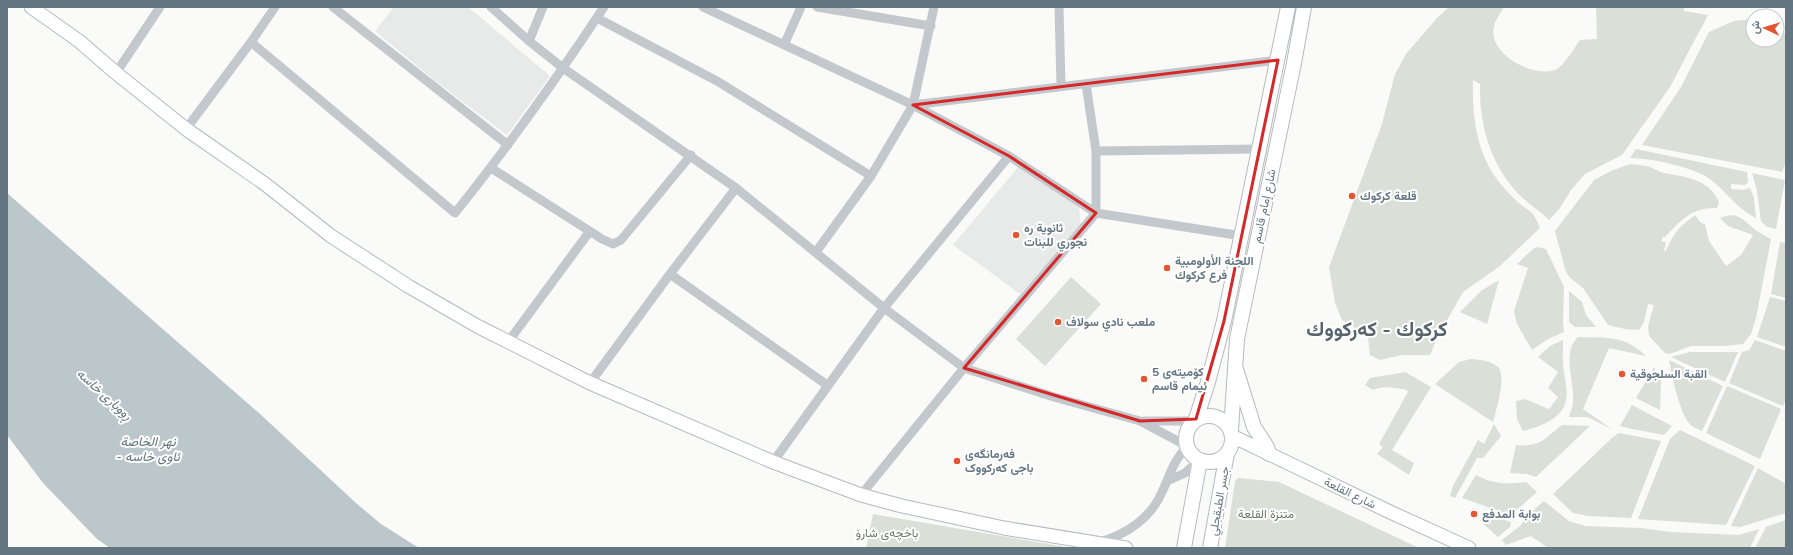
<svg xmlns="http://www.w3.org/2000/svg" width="1793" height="555" font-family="'Nunito Sans',Vazirmatn,sans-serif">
	<rect width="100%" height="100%" fill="#fafaf8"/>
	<path fill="#e8e9e9" d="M394,7h63l3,2 2,-2h6l82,69 -43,59 -73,-55 -59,-49z
		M1019,166l60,41 2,18 -61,69 -67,-49z"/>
	<path fill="#dadfd7" d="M1449,7h55c-3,6 -9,13 -10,19 -8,27 41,54 63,43 7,-4 18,-22 23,-29l17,-1 -1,-32h88v4l24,4 -38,72 -48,68 -37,19 -14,16 -11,18 -11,12c-8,-8 -16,-13 -24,-20 -33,-30 -46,-72 -45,-116l-7,-4c-1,40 4,79 33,110 4,4 8,9 13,13 4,4 11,7 14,11 3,4 5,10 7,14l-40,38 -37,26 -25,44 -8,19h-28l-22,5 -10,-5 -2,-19 -26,-16 -7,-17 -6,-36 53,-143 13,-50 11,-20 31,-36z
		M1753,19v21h24v-10l9,4v128l-4,10 -140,-27 39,-58 28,-55 25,-11z
		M1636,149l111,23 1,10 -3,3 -14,-1v5l12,1 7,-2 4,10 2,20c-19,-9 -29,-26 -45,-38 -16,-13 -61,-22 -81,-22z
		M1631,164c5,1 10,1 15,2 6,1 12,5 18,7 22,4 45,6 55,29l-2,6c-25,-1 -36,12 -52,29h-3v5h4l-2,9h2c8,-19 13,-24 29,-36l6,8 4,1 4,17 17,25 15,-11 12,-20 -25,-9 -8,-8c19,-8 23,3 37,13 4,3 9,5 14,8l-15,79 -5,16 -8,10 -19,2h-33l-21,8 -5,-1 -16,-17 -1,-10 6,-21 -6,-1 -4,18 -5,8 -14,-1 -17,-4 -25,-37 -14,-11 -4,-8 -10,-38 39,-51 19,-10z
		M1752,173l33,7 -9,49 -9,-2 -6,-6 -4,-30z
		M1780,242l6,1v55l-15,-4z
		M1538,247l8,2 18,38 -1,36 1,9 -16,7 -16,11 -15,-26 -3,-13 14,-43 -11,-4 16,-15z
		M1071,277l30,27 -56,62 -29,-27z
		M1499,280l-12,44 -27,-12 21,-21z
		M1569,291l13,11 4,13 10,12h-21l-6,-5z
		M1770,297l16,4v46l-29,-10z
		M1578,337c28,1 47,-2 68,19l-37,-8 -26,61 29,20 -25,-12h-18c1,-5 4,-10 4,-15 2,-21 -12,-49 5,-65z
		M1563,340c0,11 -1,21 1,32 1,8 4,19 2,28 -3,19 -27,27 -43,31l-6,-12 -1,-18 9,-2 24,10 9,-12 -10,-9 10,-16 -20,-15 12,-11z
		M1755,340l31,11v48l-3,7 -54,-23 13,-31 7,-2z
		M1690,352h48l-13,30 -54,-25z
		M1471,359c9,1 19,1 27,8 9,9 -2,43 -5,55l-58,-38 24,-22z
		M1669,360l54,26 -21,45c-4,-2 -10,-4 -13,-8 -10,-13 -17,-46 -20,-63z
		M1654,367l7,13 -1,30 -24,-12z
		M1405,372l26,15 -39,63 22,13 -5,12 -32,-21 6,-7 -4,-3 29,-52 -1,-2c-12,-2 -23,-5 -34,0l-8,-5 5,-7z
		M1727,386l54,23 -21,50 -54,-26z
		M1632,405l40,21 -8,9 -37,-7 -7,-2z
		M1494,424l7,12 -18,22h-6l-22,40 -5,-2 3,-10 25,-46 6,4z
		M1562,425l28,1 -54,51 -9,-3 -17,-1 6,-28c25,2 28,-6 46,-20z
		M1680,430l75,36 -29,59 -88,-6 32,-80z
		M1619,433l42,8 -30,77 -43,-2 -15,-3 -20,-19 60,-57z
		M1758,468l28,16v29l-46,14 -9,-1z
		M1476,475c20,10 29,9 50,7l11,10 -26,23 -49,-17z
		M1238,478l41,4 140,66h-194l10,-67z
		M1544,501l25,20 16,5 56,2 30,4 68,3 20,-6 -9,19h-202l-17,-12 -25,9 -4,-5 18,-14 8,-11z
		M1485,513l26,9 -1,5 -12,10 -18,-16z
		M873,514l199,34h-206z
		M1786,520v28h-31l11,-21z"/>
	<path fill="#bbc7cb" d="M7,193l252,220 97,90 25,21 38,24h-309l-13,-9 -54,-56 -36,-48z"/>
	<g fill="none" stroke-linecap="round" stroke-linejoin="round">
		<g stroke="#b3babf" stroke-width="15">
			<path id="secondary" d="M31,7l48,34 37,32 70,56 79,55 66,52 77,50 69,40 113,57 183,79 88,33 41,11 102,22 122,20
				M1232,436l158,76 79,36"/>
		</g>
		<g stroke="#b5babe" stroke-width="16">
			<path id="primary" d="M1236,369l18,58 13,20 2,7
				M1186 439a23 23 0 1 1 46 0a23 23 0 1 1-46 0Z
				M1196,419l12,-37 16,-61 64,-314
				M1231,430l6,-91 57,-276 10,-56
				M1184,548l16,-88
				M1210,548l17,-95"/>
		</g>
		<path stroke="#c3c8cc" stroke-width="9" d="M333,7l175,138
			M491,7l38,34 34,27 173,120 148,120 80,60 90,29 86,24 47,25
			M703,7l210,98 96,51 87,57 146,23
			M817,7l114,19
			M1059,7l2,79
			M597,18l120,63 154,95
			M529,41l14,-34
			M251,42l24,-35
			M784,45l17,-38
			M116,73l44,-66
			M913,105l365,-45
			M186,129l65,-87 204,171c53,-66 102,-135 149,-206
			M1096,151l163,-2
			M491,168l111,71 11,5 8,-4 70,-85
			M816,252l55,-76 42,-71 21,-98
			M670,274l157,111
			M508,342l82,-111
			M590,383l80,-109 66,-86
			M1144,421h50
			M773,462l111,-154 125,-152
			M1167,481l18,-8 14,-13
			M861,495l103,-127 132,-155v-62l-10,-67
			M1099,542c27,-7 52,-24 63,-50 9,-18 10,-30 25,-45"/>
		<use href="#secondary" stroke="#fff" stroke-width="13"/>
		<use href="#primary" stroke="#fff" stroke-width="14"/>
	</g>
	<path fill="none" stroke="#d62828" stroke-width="3" stroke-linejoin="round" d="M1278,60l-54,261 -28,98 -56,2 -176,-53 132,-155 -87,-57 -96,-51z"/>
	<g fill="#e4572e" stroke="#fff" stroke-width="1.5">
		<circle cx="1352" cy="196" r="4"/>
		<circle cx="1016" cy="235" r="4"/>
		<circle cx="1167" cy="268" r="4"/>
		<circle cx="1058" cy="322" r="4"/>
		<circle cx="1622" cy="374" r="4"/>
		<circle cx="1144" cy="379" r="4"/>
		<circle cx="957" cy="461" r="4"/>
		<circle cx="1474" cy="514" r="4"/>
	</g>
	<g text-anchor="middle" stroke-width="4" stroke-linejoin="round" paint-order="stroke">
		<g font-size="12" font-weight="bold" fill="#657683" stroke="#fff" text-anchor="start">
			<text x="1360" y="200">قلعة كركوك</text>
			<text x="1024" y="232">ثانوية ره<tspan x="1024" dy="14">نجوري للبنات</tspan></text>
			<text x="1175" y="265">اللجنة الأولومبية<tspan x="1175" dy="14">فرع كركوك</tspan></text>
			<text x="1066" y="326">ملعب نادي سولاف</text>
			<text x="1152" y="376">کۆمیتەی 5<tspan x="1152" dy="14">ئیمام قاسم</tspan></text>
			<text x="1630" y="378">القبة السلجوقية</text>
			<text x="965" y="458">فەرمانگەی<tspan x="965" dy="14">باجی کەرکووک</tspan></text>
			<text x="1482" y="518">بوابة المدفع</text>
		</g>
		<g font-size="12" fill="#657683" stroke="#fff">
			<text transform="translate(1264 206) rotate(-78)" y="4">شارع إمام قاسم</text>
			<text transform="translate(1350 493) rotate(26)" y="4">شارع القلعة</text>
			<text transform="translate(1219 501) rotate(-80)" y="4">جسر الطبقجلي</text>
		</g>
		<g font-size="12" fill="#687a64" stroke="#fff">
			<text x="1266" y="518">متنزة القلعة</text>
			<text x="887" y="537">باخچەی شارۆ</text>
		</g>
		<g font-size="13" font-style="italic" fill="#60757c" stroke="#fff">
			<text transform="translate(105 394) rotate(42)" y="5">ڕووباری خاسە</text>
			<text x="148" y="446">نهر الخاصة<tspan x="148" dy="15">- ئاوی خاسە</tspan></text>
		</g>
		<g font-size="20" font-weight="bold" fill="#57646e" stroke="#fff">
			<text x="1377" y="336">كركوك - کەرکووك</text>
		</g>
	</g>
	<rect width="1793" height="555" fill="none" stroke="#657683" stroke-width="16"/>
	<g transform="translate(1765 28) rotate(274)"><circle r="19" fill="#ffffff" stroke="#c1c8cd"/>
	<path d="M0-3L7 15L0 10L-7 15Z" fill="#e4572e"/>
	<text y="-6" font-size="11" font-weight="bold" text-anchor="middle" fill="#657683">ش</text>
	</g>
</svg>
